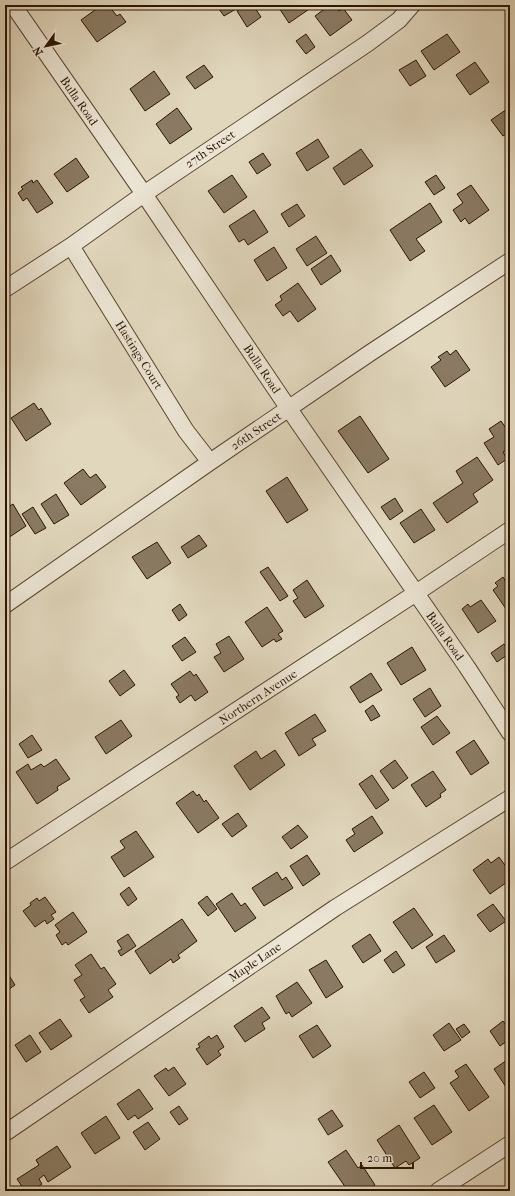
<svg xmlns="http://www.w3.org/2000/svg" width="515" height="1196" font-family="'IM FELL French Canon',serif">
	<rect width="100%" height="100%" fill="#e1d7bd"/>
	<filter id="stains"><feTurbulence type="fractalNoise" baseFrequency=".005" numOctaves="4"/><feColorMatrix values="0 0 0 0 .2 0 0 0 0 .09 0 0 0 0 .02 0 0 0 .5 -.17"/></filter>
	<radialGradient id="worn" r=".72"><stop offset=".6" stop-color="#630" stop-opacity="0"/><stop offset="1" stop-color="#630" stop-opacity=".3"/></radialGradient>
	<path fill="#8a7a63" stroke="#2b1502" d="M102,5h6l9,11 3,-2 6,8 -29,20 -16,-22z
		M216,5h24l1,1 -17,10z
		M245,5h8l8,12 -14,10 -10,-16z
		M284,5h31l-26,18 -10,-15z
		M330,5h5l4,6 4,-3 9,12 -22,16 -15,-20z
		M306,34l9,13 -9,7 -10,-13z
		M447,34l13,18 -26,18 -13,-19z
		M416,60l10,16 -16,10 -11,-16z
		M475,62l14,20 -19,13 -14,-20z
		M204,65l9,12 -18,12 -9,-12z
		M154,71l16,23 -25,17 -15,-22z
		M510,107v24l-7,5 -12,-16z
		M177,108l15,21 -22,15 -14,-20z
		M318,139l11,18 -22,14 -11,-18z
		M361,149l12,17 -29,19 -11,-17z
		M263,153l8,12 -14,9 -8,-12z
		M76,158l13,19 -22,15 -13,-18z
		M232,175l15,22 -23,16 -16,-22z
		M436,175l9,13 -11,7 -9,-13z
		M32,180l1,3 4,-3 16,23 -16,10 -10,-15 -4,3 -5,-8 5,-4 -2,-2z
		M471,185l18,25 -20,14 -4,-6 -4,4 -8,-12 10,-7 -6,-9z
		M430,203l12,19 -26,17 9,12 -15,10 -20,-31z
		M297,204l8,12 -16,11 -8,-13z
		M254,210l14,22 -20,13 -4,-6 -5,3 -10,-16z
		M316,236l11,17 -20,13 -11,-17z
		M274,247l13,21 -20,13 -13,-21z
		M331,255l10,16 -20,14 -10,-16z
		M298,283l18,26 -18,13 -8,-11 -7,5 -8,-11 7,-5 -2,-4z
		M456,350l14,20 -25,17 -14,-20 10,-7 -3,-3 9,-6 3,4z
		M34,403l5,7 2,-2 10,16 -25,17 -15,-23z
		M360,416l29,43 -21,14 -30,-42z
		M501,421l9,13v14l-7,4 4,7 -9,6 -14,-22 10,-6 -5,-8z
		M477,457l16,23 -20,14 5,8 -31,21 -14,-20 30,-20 -7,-12z
		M83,469l7,9 6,-4 10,13 -25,18 -17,-22z
		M287,477l21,33 -21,13 -21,-32z
		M56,494l13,21 -15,9 -13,-20z
		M395,498l8,13 -13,9 -9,-13z
		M13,504l13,22 -21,14v-31z
		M33,507l13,21 -11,6 -13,-20z
		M421,509l14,21 -21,13 -14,-20z
		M199,535l8,11 -19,12 -7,-11z
		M157,542l14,21 -24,16 -15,-22z
		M268,567l20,29 -8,5 -20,-29z
		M503,577l3,5 4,-3v28l-4,2 -13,-19 5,-4 -3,-3z
		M307,580l17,26 -19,12 -12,-17 5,-3 -5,-8z
		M481,600l15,21 -18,12 -16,-24 6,-5 2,3z
		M180,604l7,11 -8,6 -7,-11z
		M267,607l16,24 -5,3 4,5 -6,3 -2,-3 -12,8 -17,-25z
		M229,636l15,23 -20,13 -10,-15 7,-4 -5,-9z
		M185,637l11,15 -14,9 -10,-15z
		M504,644l6,9 -13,9 -6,-9z
		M412,647l14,23 -25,15 -14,-22z
		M124,670l11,15 -15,11 -11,-15z
		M190,671l4,5 2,-2 12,18 -13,9 -4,-6 -11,8 -4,-6 3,-2 -8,-11z
		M371,673l11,17 -22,13 -10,-16z
		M430,688l11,18 -16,11 -12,-18z
		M373,705l7,11 -9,5 -6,-10z
		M315,714l11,17 -14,8 4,6 -17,11 -14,-23z
		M437,716l13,17 -17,12 -12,-18z
		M121,720l11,16 -26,18 -11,-17z
		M32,735l10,15 -14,8 -9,-14z
		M474,740l15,23 -18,12 -15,-23z
		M275,750l10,15 -35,25 -16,-24 22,-15 5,8z
		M56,759l14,20 -13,8 1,3 -21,14 -21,-32 12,-8 3,6 10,-6 3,3z
		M395,760l13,18 -15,11 -13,-18z
		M433,771l13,19 -6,4 1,3 -15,10 -15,-22z
		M372,775l17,25 -13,9 -17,-25z
		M193,791l4,5 2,-2 5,8 2,-2 13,18 -21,15 -22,-30z
		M238,813l9,13 -15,11 -10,-13z
		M372,816l11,17 -29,19 -8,-12 9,-6 -3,-5z
		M298,825l10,12 -17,12 -9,-12z
		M136,831l18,26 -30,20 -13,-20 14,-9 -5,-7z
		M307,855l13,19 -17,12 -13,-20z
		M499,857l11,15v8l-20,14 -17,-24 15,-11 3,4z
		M277,872l5,8 4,-3 7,11 -29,18 -12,-18z
		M129,887l8,12 -9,7 -8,-12z
		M232,893l9,13 4,-3 11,15 -21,14 -19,-28z
		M207,896l10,13 -9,7 -10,-13z
		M45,897l11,15 -5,3 3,4 -7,5 -2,-4 -10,7 -12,-16 8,-6 -1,-2 7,-5 2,3z
		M493,904l13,17 -16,11 -13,-17z
		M414,908l19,27 -21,14 -19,-27z
		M73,912l14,20 -19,13 -2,-3 -4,3 -6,-10 4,-3 -5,-7z
		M182,919l15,22 -19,14 2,3 -7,5 -2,-4 -21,15 -15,-23z
		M128,934l8,12 -15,10 -3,-5 4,-2 -5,-8z
		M370,934l11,17 -18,12 -11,-17z
		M444,935l11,16 -19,12 -10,-16z
		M396,951l9,14 -12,8 -9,-13z
		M91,954l10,15 3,-2 12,17 -8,6 5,7 -24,16 -9,-13 5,-3 -11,-17 8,-5 -7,-10z
		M326,960l17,27 -17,11 -17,-28z
		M5,969l10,16 -10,7z
		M297,982l15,21 -20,14 -3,-5 -3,2 -10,-18z
		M262,1007l8,11 -8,5 3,6 -20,13 -11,-16z
		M60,1019l12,17 -21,14 -12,-17z
		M503,1021l7,10v8l-10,7 -10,-15z
		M449,1023l12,17 -17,11 -11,-16z
		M464,1024l6,8 -8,6 -6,-9z
		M317,1025l14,21 -18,12 -14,-22z
		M30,1035l11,17 -15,10 -11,-17z
		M217,1035l7,12 -6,4 3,4 -14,10 -11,-16 4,-2 -2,-3 11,-8 2,3z
		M510,1058v35l-16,-24z
		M466,1064l23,33 -20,14 -19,-28 9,-6 -4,-6z
		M174,1067l12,17 -17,12 -15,-20 12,-8 2,3z
		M424,1072l11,16 -15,10 -11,-16z
		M139,1089l14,20 -15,10 -3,-4 -7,5 -11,-16z
		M434,1105l18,27 -20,13 -18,-27z
		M179,1106l9,13 -9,6 -9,-13z
		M332,1110l11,16 -15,9 -10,-16z
		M106,1116l14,22 -25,16 -14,-21z
		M148,1122l12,17 -15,11 -12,-18z
		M399,1125l21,33 -11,7 -3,-4 -11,7 -18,-28z
		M57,1146l14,21 -23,15 -4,-7 -5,4 3,5 -10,7h-7l-8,-12 22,-14 -3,-5z
		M346,1150l12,18 4,-3 13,20 -9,6h-18l-20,-29z"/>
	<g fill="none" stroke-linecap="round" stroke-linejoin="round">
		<g stroke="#584631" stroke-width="18">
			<path id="minor" d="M13,5l131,189 145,215 178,258 43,66
				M71,246l115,185 24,31
				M5,289l66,-43 73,-52 224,-151 31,-23 13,-15
				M5,605l205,-143 160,-109 140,-92
				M5,862l411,-269 94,-63
				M5,1133l330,-225 175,-110
				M438,1191l72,-47"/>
		</g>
		<use href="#minor" stroke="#ece5d4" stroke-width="16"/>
	</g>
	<g text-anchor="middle" stroke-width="3" stroke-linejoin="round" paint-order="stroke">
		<g font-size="12" fill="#2b1502" stroke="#ece5d4">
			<text transform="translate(79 101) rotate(55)" y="4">Bulla Road</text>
			<text transform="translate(210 149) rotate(-34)" y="4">27th Street</text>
			<text transform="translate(139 355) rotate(58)" y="4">Hastings Court</text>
			<text transform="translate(262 369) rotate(56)" y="4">Bulla Road</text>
			<text transform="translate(256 431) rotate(-34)" y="4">26th Street</text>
			<text transform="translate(445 636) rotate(55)" y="4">Bulla Road</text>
			<text transform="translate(258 697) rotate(-33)" y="4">Northern Avenue</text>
			<text transform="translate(255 962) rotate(-34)" y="4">Maple Lane</text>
		</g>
	</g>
	<rect width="515" height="1196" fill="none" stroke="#e1d7bd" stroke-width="20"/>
	<rect x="6" y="6" width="503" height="1184" fill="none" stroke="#2b1502" stroke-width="2"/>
	<rect x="10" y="10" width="495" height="1176" fill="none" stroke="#2b1502"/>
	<g transform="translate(46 46) rotate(237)" stroke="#ece5d4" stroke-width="3" paint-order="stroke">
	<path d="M0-3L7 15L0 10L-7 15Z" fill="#2b1502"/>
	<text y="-6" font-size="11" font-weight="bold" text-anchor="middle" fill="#2b1502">N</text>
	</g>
	<path d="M361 1162v6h52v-6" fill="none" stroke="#2b1502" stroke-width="2"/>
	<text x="367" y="1162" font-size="12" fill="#2b1502" stroke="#ece5d4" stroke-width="3" paint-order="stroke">20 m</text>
	<rect width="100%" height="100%" filter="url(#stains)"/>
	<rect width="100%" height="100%" fill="url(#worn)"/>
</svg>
